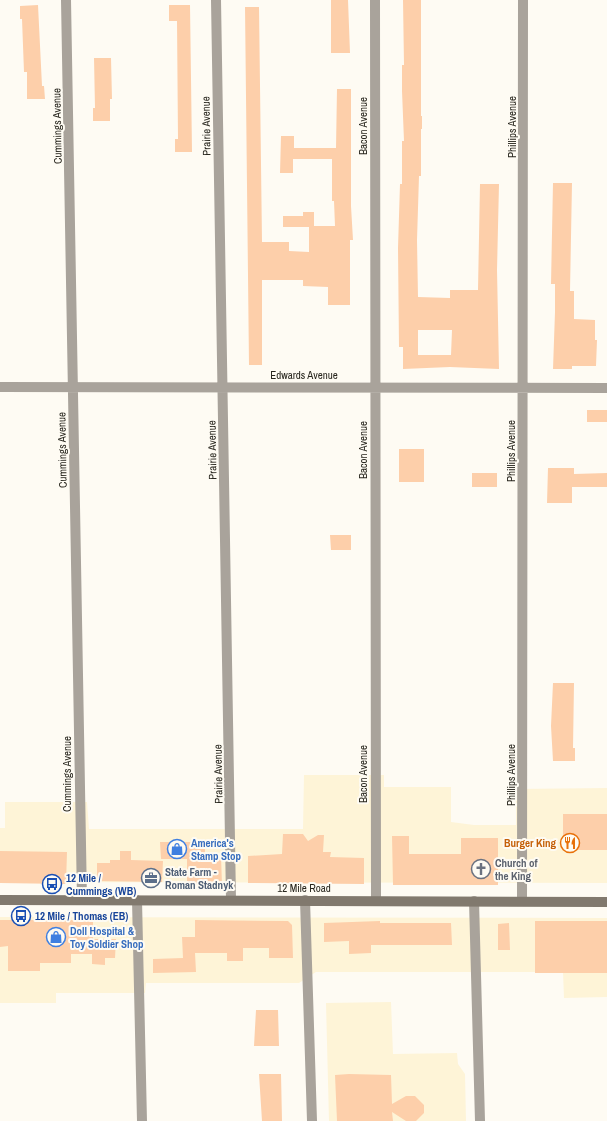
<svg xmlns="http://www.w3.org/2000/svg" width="607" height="1121" font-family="'Archivo Narrow',sans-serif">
	<rect width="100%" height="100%" fill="#fefbf3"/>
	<path fill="#fef4d7" d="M304,775h80v12h67v35l23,3h42v-36l91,-1v95l-607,-1v-54h5v-26h82l2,27h214z
		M0,917l607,1v79l-43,1 -1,-26h-247l-17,11h-153l-1,10h-89v10h-56z
		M391,1002l2,52 64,-1 1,11 7,10 1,47h-137l-3,-118z"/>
	<path fill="#fdcfaa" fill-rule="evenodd" d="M331,0h17l2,53h-19z
		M403,0h18v116h1v13h-1v47h-2l-2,64 1,57 32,1v-8h28l2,-106h19l-2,86 2,99 -49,-2 -47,2v-22h-4l-1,-99 2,-64h2v-43h2l-2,-50v-26h2zM418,330h34l-1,25h-33z
		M38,5l4,81h2l1,13h-18v-27h-3l-2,-53h-2v-13z
		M169,5h21l2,147h-17v-13h3l-1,-118h-8z
		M245,7h14l3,235h27v9l20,1v-25h-26v-11h20v-4h11v14h21l-1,-25h-2v-42h-39v14h-13l1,-37h13v12h42l1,-59h14v117l2,34h-3v65h-22v-18l-25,-1v-6h-41v85h-13z
		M94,58h17l1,41h-2v22h-17v-13h2z
		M553,183h19l-2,108h4v28l21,1v20h2l-1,26h-24v3h-19l2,-57v-28h-4z
		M587,410h20v12h-20z
		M399,449h25v33h-25z
		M548,468h26v6l33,-1v14h-35v16h-25z
		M472,473h25v14h-25z
		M330,535h21v15h-20z
		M553,683h21l-1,65h2v13h-22l-2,-35z
		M563,814h44v36h-44z
		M283,834h20l5,7 10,-6h6l-1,17h8l-1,5 34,1v26l-116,-1v-27l34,-2z
		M392,836h17v18h52v-16h37v47h-105z
		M160,842h45v15l16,-1 1,29h-35v-26h-26z
		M0,851l67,1 -1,32 -66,-1z
		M120,851h11v9l32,1 -1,21 -65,-1v-18h13v-3h10z
		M0,920h93v19h23l-1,19h-10v7l-13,-1v-10h-21v9h-31v8h-32v-25l-8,1z
		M195,920l93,1 4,4 1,33h-24v-10h-26v13h-16v-8h-32l1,19 -43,1v-14l30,-1 -1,-21h13z
		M380,921v2h71l1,22h-81v8l-22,1v-13l-25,1v-19z
		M535,921h72v52h-72z
		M509,923l1,27h-12v-26z
		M256,1010h22l1,36h-25z
		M259,1074h22l1,47h-20z
		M349,1074l42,1 1,29 14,-8h9l9,9v8l-8,8h-10l-14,-9 1,9h-56l-2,-46z"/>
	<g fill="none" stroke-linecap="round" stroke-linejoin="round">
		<path stroke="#a9a39b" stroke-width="10" d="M66,0l16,900
			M216,0l15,900
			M375,0l1,901
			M0,387l607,1
			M137,900l5,221
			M305,900l7,221
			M474,901l6,220
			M522,901l1,-901"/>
		<path stroke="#81796e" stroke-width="10" d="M0,900l607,2"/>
	</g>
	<defs>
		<g id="restaurant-ring" transform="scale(1)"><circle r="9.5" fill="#fefbf3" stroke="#e8710a" stroke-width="1.5"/><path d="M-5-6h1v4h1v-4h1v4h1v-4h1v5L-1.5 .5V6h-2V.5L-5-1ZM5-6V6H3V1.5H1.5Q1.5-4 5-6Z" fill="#e8710a"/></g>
		<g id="shop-ring" transform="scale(1)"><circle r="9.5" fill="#fefbf3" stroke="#3f7fe0" stroke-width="1.5"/><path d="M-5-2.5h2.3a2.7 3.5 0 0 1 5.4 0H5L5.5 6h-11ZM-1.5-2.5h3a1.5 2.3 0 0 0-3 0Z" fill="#3f7fe0"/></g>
		<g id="church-ring" transform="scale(1)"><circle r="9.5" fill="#fefbf3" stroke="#6b7280" stroke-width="1.5"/><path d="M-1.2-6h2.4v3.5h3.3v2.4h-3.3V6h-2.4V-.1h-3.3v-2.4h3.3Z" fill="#6b7280"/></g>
		<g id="office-ring" transform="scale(1)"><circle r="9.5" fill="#fefbf3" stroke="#5c6f8a" stroke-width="1.5"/><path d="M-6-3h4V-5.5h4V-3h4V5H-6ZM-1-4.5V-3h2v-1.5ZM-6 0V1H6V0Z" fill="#5c6f8a"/></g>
		<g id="bus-ring" transform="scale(1)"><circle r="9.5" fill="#fefbf3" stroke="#1a4fb4" stroke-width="1.5"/><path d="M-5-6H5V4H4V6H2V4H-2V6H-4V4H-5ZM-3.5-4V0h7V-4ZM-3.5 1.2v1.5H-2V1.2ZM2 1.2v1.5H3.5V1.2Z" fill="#1a4fb4"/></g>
	</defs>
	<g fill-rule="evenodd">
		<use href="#restaurant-ring" x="570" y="843"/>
		<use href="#shop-ring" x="177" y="849"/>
		<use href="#church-ring" x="481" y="869"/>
		<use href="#office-ring" x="151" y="878"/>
		<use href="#bus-ring" x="52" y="884"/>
		<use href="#bus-ring" x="21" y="916"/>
		<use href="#shop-ring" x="56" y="937"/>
	</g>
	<g text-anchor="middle" stroke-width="4" stroke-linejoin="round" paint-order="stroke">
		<g font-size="11" fill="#28261e" stroke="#fefbf3">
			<text transform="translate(57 126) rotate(-91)" y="4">Cummings Avenue</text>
			<text transform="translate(206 126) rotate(-91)" y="4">Prairie Avenue</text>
			<text transform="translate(363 126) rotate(-90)" y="4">Bacon Avenue</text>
			<text transform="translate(512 127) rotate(-90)" y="4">Phillips Avenue</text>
			<text x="304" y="379">Edwards Avenue</text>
			<text transform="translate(62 450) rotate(-91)" y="4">Cummings Avenue</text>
			<text transform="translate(212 450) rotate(-91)" y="4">Prairie Avenue</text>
			<text transform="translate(363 450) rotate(-90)" y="4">Bacon Avenue</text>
			<text transform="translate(511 451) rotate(-90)" y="4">Phillips Avenue</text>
			<text transform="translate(67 774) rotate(-90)" y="4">Cummings Avenue</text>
			<text transform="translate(218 774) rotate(-91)" y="4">Prairie Avenue</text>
			<text transform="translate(363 774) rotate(-90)" y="4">Bacon Avenue</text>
			<text transform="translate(511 775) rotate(-90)" y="4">Phillips Avenue</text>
			<text x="304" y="892">12 Mile Road</text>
		</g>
		<g font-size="11" font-weight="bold" fill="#366cbe" stroke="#fefbf3" text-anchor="start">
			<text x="191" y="847">America's<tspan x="191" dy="13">Stamp Stop</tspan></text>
			<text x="70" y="935">Doll Hospital &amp;<tspan x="70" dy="13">Toy Soldier Shop</tspan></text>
		</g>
		<g font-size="11" font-weight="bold" fill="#c56008" stroke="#fefbf3" text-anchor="end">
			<text x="556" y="847">Burger King</text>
		</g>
		<g font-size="11" font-weight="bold" fill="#5b616d" stroke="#fefbf3" text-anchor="start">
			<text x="495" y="867">Church of<tspan x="495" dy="13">the King</tspan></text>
		</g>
		<g font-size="11" font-weight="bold" fill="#4e5e75" stroke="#fefbf3" text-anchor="start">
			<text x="165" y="876">State Farm -<tspan x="165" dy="13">Roman Stadnyk</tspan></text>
		</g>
		<g font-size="11" font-weight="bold" fill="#164399" stroke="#fefbf3" text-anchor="start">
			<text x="66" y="882">12 Mile /<tspan x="66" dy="13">Cummings (WB)</tspan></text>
			<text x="35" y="920">12 Mile / Thomas (EB)</text>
		</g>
	</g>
</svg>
